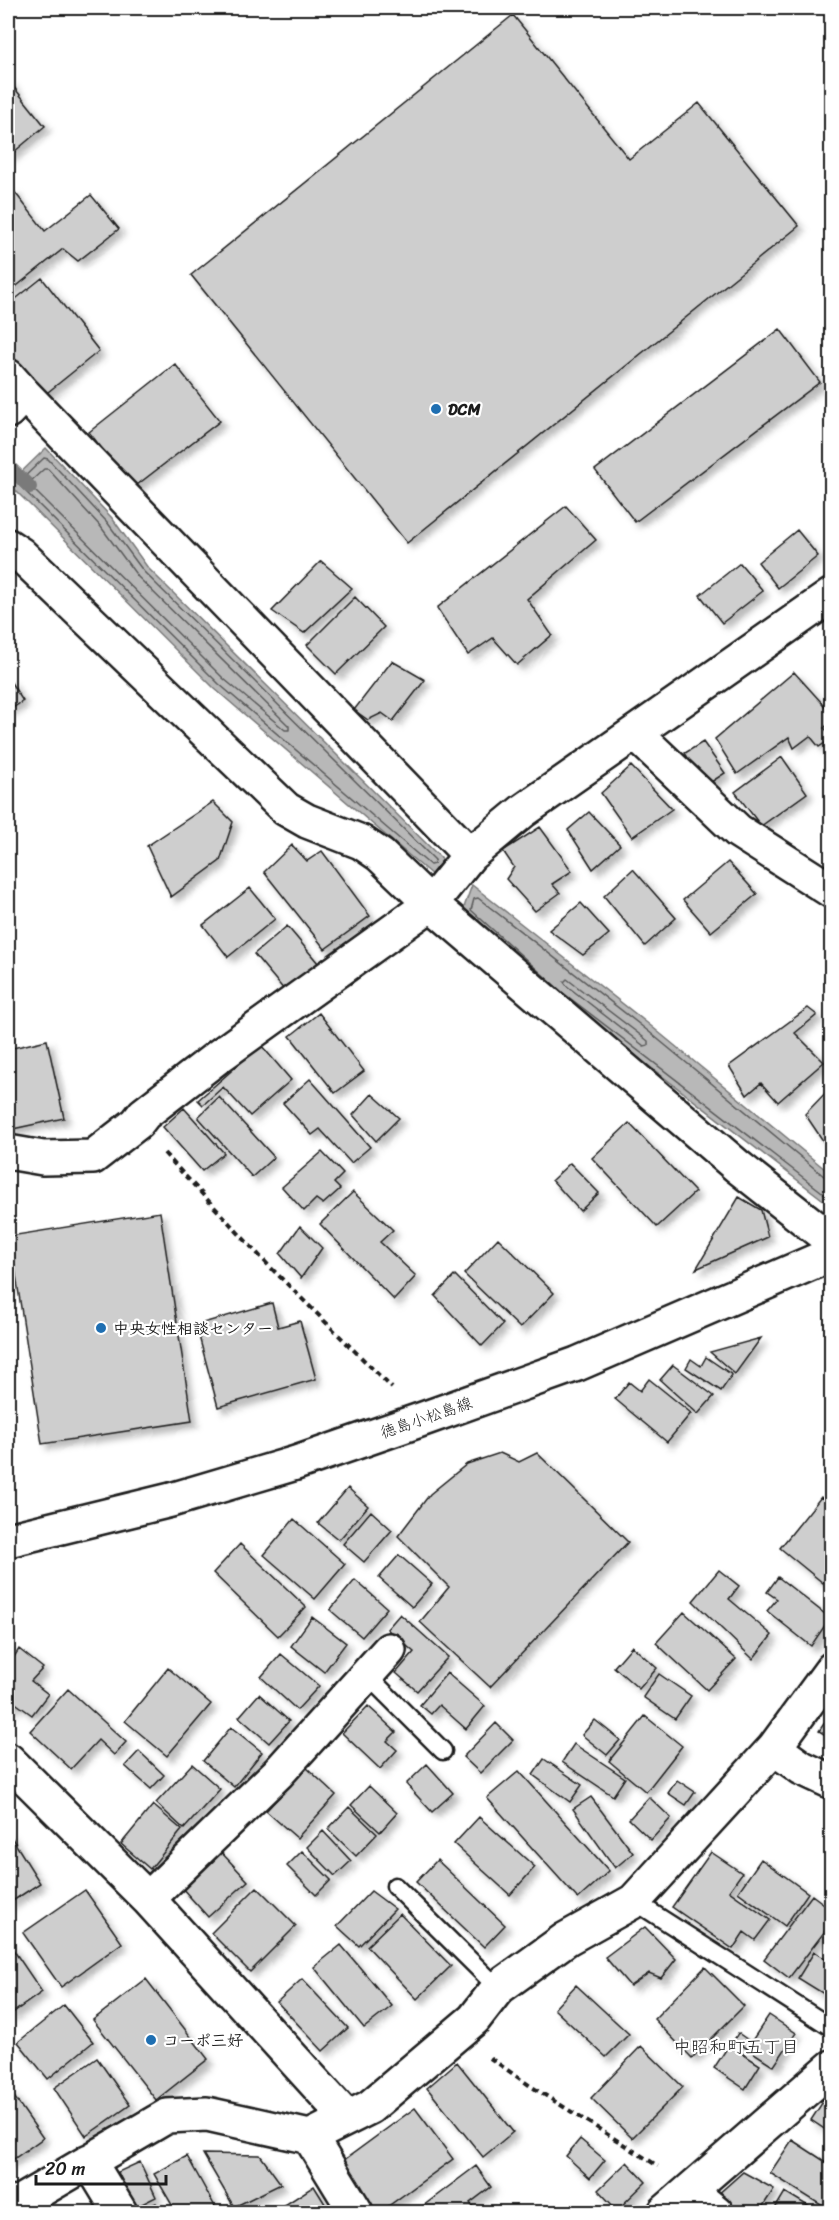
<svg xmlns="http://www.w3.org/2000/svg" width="839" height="2220" font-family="Sriracha,'Klee One',sans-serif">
	<defs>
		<filter id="shadow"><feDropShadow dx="5.5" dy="5.5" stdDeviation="3" flood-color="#0004"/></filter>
	</defs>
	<rect width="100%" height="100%" fill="#fff"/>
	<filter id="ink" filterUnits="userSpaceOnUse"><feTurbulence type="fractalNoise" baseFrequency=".0167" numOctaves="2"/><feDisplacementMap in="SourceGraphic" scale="12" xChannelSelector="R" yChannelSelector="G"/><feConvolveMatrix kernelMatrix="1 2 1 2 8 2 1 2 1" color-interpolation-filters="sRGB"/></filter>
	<g filter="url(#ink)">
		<path fill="#b8b8b8" stroke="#7a7a7a" stroke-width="1.5" d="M46,448l66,70 36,50 297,294 -13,13 -217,-186 -206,-205z
			M472,885l179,141 180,148v27l-5,1 -267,-205 -96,-87z"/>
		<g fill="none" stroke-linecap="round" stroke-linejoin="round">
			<path stroke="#5a5a5a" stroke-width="1.5" d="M44,458l4,1 59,63 37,50 291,288 -1,4 -4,1 -211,-181 -199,-198 -1,-4z
				M44,469h4l53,58 37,50 151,149v4h-4l-61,-51 -194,-193v-4z
				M567,979l76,58 5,4v4l-4,1 -77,-60 -3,-4z
				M832,1178l-7,-1 -177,-146 -170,-133 -4,1 -3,11 91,82 264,203 6,1"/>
			<path stroke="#7a7a7a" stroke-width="14" d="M8,466l22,21"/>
		</g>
		<path fill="#cecece" stroke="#1c1c1c" stroke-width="1.5" filter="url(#shadow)" d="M513,15l116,144 70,-56 100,123 -392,317 -216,-268z
			M8,80l37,46 -37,31z
			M13,190l32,41 46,-36 28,34 -41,32 -15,-12 -55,44v-98z
			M42,278l57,73 -56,45 -35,-44v-47z
			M780,329l40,53 -185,140 -40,-52z
			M175,364l45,57 -87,67 -44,-56z
			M566,506l30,34 -69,59 25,36 -35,30 -24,-27 -25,17 -31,-47z
			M797,530l21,26 -40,32 -20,-26z
			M321,561l31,27 -48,45 -32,-22z
			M740,563l23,28 -41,32 -22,-28z
			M355,597l29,30 -48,47 -29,-29z
			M392,661l33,19 -32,41 -11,-8 -14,7 -14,-10z
			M794,672l38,42v7l-8,7 8,7v3l-13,9 -9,-11 -16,12 -5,-11 -52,37 -22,-35z
			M8,678l15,23 -15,10z
			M703,742l22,31 -20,13 -20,-33z
			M782,757l25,36 -46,33 -26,-34z
			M631,766l41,43 -40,28 -31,-44z
			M213,802l20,20 -13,39 -49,36 -24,-51z
			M589,812l31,33 -27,24 -25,-39z
			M540,827l32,44 -20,13 8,9 -25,18 -29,-32 8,-12 -11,-16z
			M292,845l15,16 15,-10 48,65 -45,33 -61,-77z
			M728,862l29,32 -46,38 -28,-32z
			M633,869l43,49 -31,28 -41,-50z
			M250,888l25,31 -47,38 -25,-32z
			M581,903l28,31 -26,21 -34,-25z
			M287,926l31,37 -33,28 -31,-37z
			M808,1008l9,7 -22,18 29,29 -46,40 -17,-19 -14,12 -18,-29z
			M319,1013l45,58 -29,22 -45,-57z
			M47,1040l17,78 -56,12v-81z
			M261,1045l30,35 -41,36 -27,-29 -20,18 -5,-5z
			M310,1079l60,68 -19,16 -31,-34 -8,6 -29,-32z
			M832,1086v68l-27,-40z
			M372,1094l27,24 -23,23 -23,-26z
			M219,1097l55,60 -22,20 -54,-60z
			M184,1108l40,45 -22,18 -39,-44z
			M629,1123l66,69 -38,35 -65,-69z
			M322,1152l21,22 -9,9 6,6 -17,15 -7,-5 -12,12 -22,-24z
			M570,1163l29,30 -19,18 -28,-31z
			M353,1192l40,38 -13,12 36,34 -22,24 -74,-76z
			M739,1197l22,13 7,27 -72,32z
			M160,1212l32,209 -150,23 -32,-208z
			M300,1226l22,22 -21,30 -21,-24z
			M498,1238l56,55 -34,35 -56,-54z
			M455,1275l48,49 -21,22 -47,-50z
			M272,1303l6,24 22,-6 16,58 -98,28 -22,-82z
			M761,1338l-26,36 -25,-22z
			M706,1357l26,18 -11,16 -35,-23 5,-9 10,7z
			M673,1365l41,31 -16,18 -38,-34z
			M649,1379l42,34 -24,29 -52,-43 14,-17 11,9z
			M500,1453l19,9 18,-9 91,89 -138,145 -70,-65 29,-35 -51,-51 32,-42 37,-30z
			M348,1488l20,18 -29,34 -21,-17z
			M821,1497l11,9v67l-9,10 -43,-35z
			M371,1511l21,19 -28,32 -21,-18z
			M294,1519l51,45 -30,35 -51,-44z
			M240,1544l66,63 -28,29 -65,-63z
			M399,1555l33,29 -20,23 -33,-29z
			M719,1570l20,16 -10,13 43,36 -19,24 -60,-58z
			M778,1577l52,41 -19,28 -44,-35 10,-12 -10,-7z
			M355,1580l32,28 -25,29 -32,-27z
			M684,1612l52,47 -29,31 -51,-47z
			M400,1614l48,43 -31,34 -21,-18 18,-21 -27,-23z
			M312,1617l34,26 -22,29 -33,-26z
			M632,1646l25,22 -18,21 -25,-22z
			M19,1649l24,19 -12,13 17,13 -16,21 -18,-13 -6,9v-45z
			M281,1654l38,32 -22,24 -36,-33z
			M168,1668l43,36 -44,52 -42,-35z
			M447,1673l38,33 -19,23 -27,-24 -8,9 -11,-9z
			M659,1674l32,22 -16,23 -32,-22z
			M68,1689l58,53 -12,13 -16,-15 -27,29 -41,-38z
			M259,1694l30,27 -20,22 -30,-26z
			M368,1706l28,26 -9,9 10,9 -17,19 -38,-36z
			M832,1712v27l-13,-8z
			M645,1716l37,30 -36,46 -37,-31z
			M595,1720l25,20 -13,15 -25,-20z
			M496,1723l17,17 -33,33 -17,-16z
			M231,1727l31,25 -28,35 -31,-26z
			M574,1744l51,34 -12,18 -51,-34z
			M139,1751l25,24 -13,14 -26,-23z
			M544,1759l38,26 -12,17 -37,-27z
			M192,1764l28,25 -36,40 -28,-26z
			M427,1764l26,29 -21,19 -26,-28z
			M306,1767l30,28 -39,43 -31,-27z
			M519,1771l90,100 -31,28 -91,-101z
			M677,1780l18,12 -9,13 -18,-12z
			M369,1786l28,27 -17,19 -29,-27z
			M591,1797l42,56 -18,15 -42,-59z
			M649,1797l22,21 -20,22 -22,-21z
			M153,1805l29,25 -32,39 -29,-25z
			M349,1807l28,27 -21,22 -28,-27z
			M479,1817l56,50 -25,28 -56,-51z
			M323,1831l28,30 -16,15 -28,-29z
			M8,1832l32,51 -32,21z
			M220,1851l28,30 -40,36 -27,-30z
			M302,1851l29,29 -15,15 -29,-29z
			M711,1852l31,21 -13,18 41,29 -15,20 -11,-8 -11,17 -61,-42z
			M761,1859l47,34 -23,33 -47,-34z
			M437,1860l68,65 -21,22 -68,-65z
			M257,1887l39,39 -46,46 -39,-39z
			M85,1890l37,53 -61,44 -38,-54z
			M371,1891l24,18 -36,37 -22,-20z
			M812,1895l20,15v12l-43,56 -25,-19z
			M400,1914l51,52 -34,33 -50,-53z
			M645,1927l31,32 -15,19 -12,-5 -19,13 -25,-29z
			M8,1942l34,50 -34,24z
			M341,1945l51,61 -28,22 -50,-61z
			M814,1952l18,11v36l-34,-21z
			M705,1967l39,39 -52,52 -38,-39z
			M146,1979l62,80 -52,41 -63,-80z
			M302,1979l46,49 -25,23 -46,-49z
			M576,1985l53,49 -23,23 -52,-48z
			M64,2005l29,37 -45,37 -30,-37z
			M769,2015l27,18 -22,33 -40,-26 4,-7 13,9z
			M729,2045l31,20 -15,24 -31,-21z
			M641,2046l42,41 -51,51 -41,-40z
			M97,2058l33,47 -44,31 -32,-48z
			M457,2062l56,70 -30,25 -56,-69z
			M10,2091l33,47 -35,25v-70z
			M824,2100l8,5v29l-21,-14z
			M415,2108l38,51 -73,53h-10l-34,-46z
			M580,2139l25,21 -15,18 -24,-22z
			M792,2140l40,26v46l-62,-39z
			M203,2154l57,1 21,29 -47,23z
			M187,2156l31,56h-42l-22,-38z
			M140,2162l16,35 -22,11 -16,-36z
			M627,2162l19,20 -29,28 -19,-20z
			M476,2166l15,21 -21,16 7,9h-62z
			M743,2172l31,17 -15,23h-19l-24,-16z
			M314,2186l16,26h-56z
			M785,2192l33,20h-45z
			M156,2203l5,9h-22z"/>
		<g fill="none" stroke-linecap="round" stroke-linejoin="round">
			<g stroke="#1c1c1c" stroke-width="21">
				<path id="lane" d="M366,1674l77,77
					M395,1886l103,102
					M634,1901l198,127"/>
			</g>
			<g stroke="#1c1c1c" stroke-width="38">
				<path id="street" d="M8,376l16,18 -16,17
					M24,394l446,461
					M8,546l12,8 266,255 21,12 54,21 19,13 50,48 307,263 95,75
					M635,733l103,98 94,60
					M8,1152l35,6 50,-1 44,-34 7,-9 75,-58 202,-145 20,-20 29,-36 53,-44 309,-216
					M774,1748l28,20 30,14
					M8,1760l140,139 199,219
					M148,1899l130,-126 111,-123
					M310,2137l46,75
					M89,2161l31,51
					M690,2191l26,21
					M8,2209l159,-93 40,-2 103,23 60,-30 104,-88 24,-31 68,-49 68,-38 140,-153 58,-79
					M665,2212l167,-145"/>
			</g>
			<g stroke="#1c1c1c" stroke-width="38">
				<path id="secondary" d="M8,1540l163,-40 125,-37 127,-44 154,-55 255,-110"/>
			</g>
			<path stroke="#1c1c1c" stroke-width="4" stroke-dasharray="6 4.5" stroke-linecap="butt" d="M164,1153l106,114 122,121
				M490,2058l42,29 126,79"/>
			<use href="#lane" stroke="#fff" stroke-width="16"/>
			<use href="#street" stroke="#fff" stroke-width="33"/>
			<use href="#secondary" stroke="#fff" stroke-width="33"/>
		</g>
	</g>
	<g fill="#1f6fb2" stroke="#fff" stroke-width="2">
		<circle cx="436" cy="409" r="6"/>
		<circle cx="101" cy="1328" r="6"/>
		<circle cx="151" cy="2040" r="6"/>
	</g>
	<g text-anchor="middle" stroke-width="4.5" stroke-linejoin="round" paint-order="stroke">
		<g font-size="16" font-weight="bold" fill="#1c1c1c" stroke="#fff" text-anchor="start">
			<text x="448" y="415">DCM</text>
			<text x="113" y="1334">中央女性相談センター</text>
			<text x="163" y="2046">コーポ三好</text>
		</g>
		<g font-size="16" fill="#1c1c1c" stroke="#fff">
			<text transform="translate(426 1417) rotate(-19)" y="6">徳島小松島線</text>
		</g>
		<g font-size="18" fill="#1c1c1c" stroke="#fff">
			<text x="736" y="2053">中昭和町五丁目</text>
		</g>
	</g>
	<rect width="839" height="2220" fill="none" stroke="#fff" stroke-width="30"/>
	<rect x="15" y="15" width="809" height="2190" fill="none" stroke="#1c1c1c" stroke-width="2" filter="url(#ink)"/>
	<path d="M36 2175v9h130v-9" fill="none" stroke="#1c1c1c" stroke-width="3"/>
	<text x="45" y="2175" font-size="18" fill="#1c1c1c" stroke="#ffffff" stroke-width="4.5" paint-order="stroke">20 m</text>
</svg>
